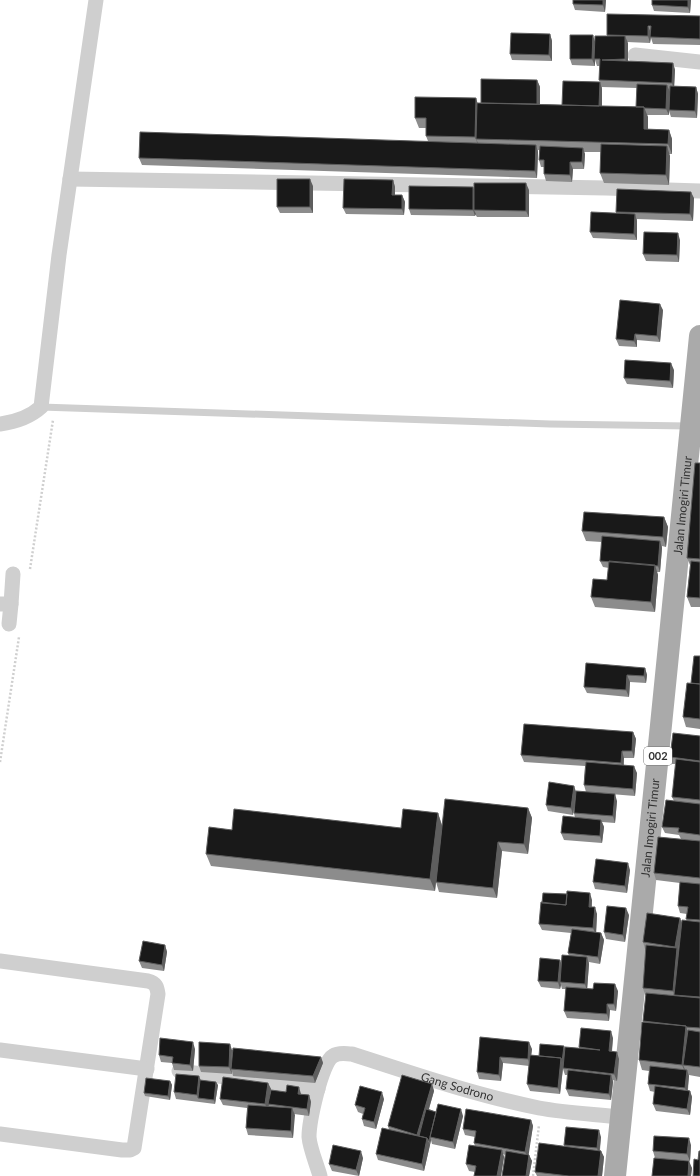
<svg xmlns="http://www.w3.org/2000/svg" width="700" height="1176" font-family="Lato,sans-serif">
	<rect width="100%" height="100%" fill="#fff"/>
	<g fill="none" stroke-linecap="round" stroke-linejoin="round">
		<path stroke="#cfcfcf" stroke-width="2.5" stroke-dasharray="2 2" stroke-linecap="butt" d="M30,569l23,-149
			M0,762l19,-125
			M533,1176l6,-51"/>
		<path stroke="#cfcfcf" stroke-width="7" d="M41,407l509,17 139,2"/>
		<g stroke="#cfcfcf" stroke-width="15">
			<path d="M635,55l65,7"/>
			<path d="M70,179l536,9 94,3"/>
			<path d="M0,424c15,-2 30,-7 41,-17l18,-152 37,-255"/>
			<path d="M0,604h11l2,-30"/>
			<path d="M9,624l2,-20"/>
			<path d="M0,961l148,20c8,2 9,6 10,13l-24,154 -4,2h-8l-122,-16"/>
			<path d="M0,1050l147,19"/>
			<path d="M179,1071l139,18"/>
			<path id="s1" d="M320,1176c-3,-11 -10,-27 -11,-39 0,-14 12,-74 24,-81 6,-4 13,-2 19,-2 62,20 123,41 187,54 27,5 55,6 82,9"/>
		</g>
		<path stroke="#aaa" stroke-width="22" id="s2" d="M615,1176l46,-451 39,-389"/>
	</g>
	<path fill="#8c8c8c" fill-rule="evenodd" d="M573,0h33l-1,12 -30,-2 -2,-6z
		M691,0l-1,13 -36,-2 -2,-6z
		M700,16v29l-47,-1 -2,-6 -1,5 -23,-1 1,19 45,2 2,7 -1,16 22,1 2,7 -1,24 -26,-1 -2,-6v4h-22l1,2v12l21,1 3,9v15h-3l1,2 -1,29 -65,-2 -4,-10 1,-21h-17l1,2 -1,15h-11l-1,13 -26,-1 -2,-7v-7h-3l-2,-7v-10h-1l-1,28 -395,-13 -3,-7 289,-17 -2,-5v-8h-7l-4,-10 61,-20 1,5h4l56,-23 3,7v17l22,1 38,-23 -1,-2 1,-14h-3l-2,-6v6l-23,-1 -2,-6 25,-18 12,-5v-1zM602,87l35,1 -1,19 -34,-1z
		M550,34l2,7v20l-40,-1 -2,-6z
		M393,180l2,7v8h7l3,7 -1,13 -58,-1 -3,-6z
		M313,186v27h-33l-3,-6z
		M474,190h55v27h-52l-2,-3v2l-64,-1 -2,-6z
		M694,198l-1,23 -56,-2v21l-44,-2 -3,-6 26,-19v-1z
		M680,240l-1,22 -33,-1 -3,-7z
		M663,310l-3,32 -23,-2v7l-18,-1 -3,-7z
		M674,370l-1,18 -46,-4 -3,-6z
		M700,463v144h-9l-4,-10 3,-32 -3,-7z
		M664,517l4,10 -2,20 -4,-1v2l-2,24h-3l1,3 -3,37 -60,-5 -4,-10 16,-17 2,-12 -6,-1 -3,-6 2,-19 -16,-1 -4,-10z
		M700,656v73l-14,-2 -3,-10 8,-34z
		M645,668l2,7 -1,8 -16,-1 -1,15 -42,-4 -3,-6z
		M633,732l3,7 -2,19h-10v7l13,8 -2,23 -49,-4 -2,-7 1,-19 -61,-4 -3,-7z
		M700,736v105l-19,-2 -2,-4 -14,-2 -3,-6 12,-26 -2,-4 4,-33h-4l-2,-7z
		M574,786l2,6 41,9 -2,22 -13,-1 2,5 -2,16 -38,-3 -3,-7 14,-15 -1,-5 1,-9 -2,11 -25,-4 -2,-6z
		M528,808l4,10 -4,36 -26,-3 -5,47 -58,-6 -3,-10 -1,9 -224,-25 -5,-12 26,-24 169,-2 37,-15 4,12z
		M700,841v236l-11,-2 -1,15 2,1 2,6 -2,18 -34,-4 -3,-7 2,-12 -5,-1 -2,-7 1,-13 -7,-1 -3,-10 7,-65h-1l-2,-7 3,-39h-1l-2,-7 37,-24 2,5 5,-3 -1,-1 1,-5 -7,-1 -2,-7 2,-23 -24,-3 -2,-7z
		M630,870l-3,23 -32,-4 -2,-7z
		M592,900v7l5,7 -1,18 5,1 3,7 -4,24 -11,-2v2l-2,25 31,2 -2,20 -6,-1 -1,11 -42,-3 -3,-7 2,-22h-4l-1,-4 -1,4 -19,-2 -3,-6 22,-21 1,4 8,-8 -1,-3 3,-20 -29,-3 -3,-6z
		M629,915l-4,27 -19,-3 -2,-7z
		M165,945l2,7 -3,19 -22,-3 -3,-7z
		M480,1037l52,12 -1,6 8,1 26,-7 14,-1v-1l34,-9 -1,14 7,7 -2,22 -4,-1v2l-2,18 -42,-4 -3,-7 2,-14h-3l-2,-6 -3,25 -30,-3 -3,-7 2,-18 -26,-3 -2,18 -22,-2 -2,-7z
		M195,1049l-2,22 -19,-1 -2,-7 -11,-1 -2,-7z
		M232,1050l89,7 2,6 -8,20 -82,-7 -1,-5v3l-31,-2 -2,-6z
		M200,1080l18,5 -3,19 -39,-5 -2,-7z
		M170,1081l2,4 -2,15 -25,-4 -1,-3z
		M268,1083l3,6 -1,5h31l8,1 2,7 -2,14 -15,-2 -1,24 -45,-3 -2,-7 1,-20 -24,-3 -3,-6z
		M432,1084l2,7 -5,18 7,3 27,4 -8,33 -23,-5 -1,-4 -7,31 -46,-11 -2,-6 13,-24 -1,-4z
		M384,1099l-8,30 -12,-3 -2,-7 1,-5 -5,-2 -3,-7z
		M531,1120l2,6 -5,28 1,1 3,6 -3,15h-27l3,-21 -2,-1 1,3 -3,19h-27l1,-4 -6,-1 -3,-7 9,-18 -1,-3 1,-6 -10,-2 -2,-6z
		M601,1137l-1,13 1,1 3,6 -2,19h-65l-2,-4 29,-26v-1z
		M691,1145l-1,16 -7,-1 9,8 -1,8h-39l3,-18 -2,-7z
		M363,1158l-4,18 -27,-5 -3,-7z"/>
	<path fill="#5e5e5e" d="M603,0h3l-1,12 -2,-7z
		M688,0h3l-1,13 -2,-6z
		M648,26l3,7 -1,10 -2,-7z
		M550,34l2,7v20l-3,-6z
		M593,35l2,7v24l-3,-7z
		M625,36l3,7v23l-3,-7z
		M673,63l2,7 -1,20 -2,-7z
		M537,80l3,7v25l-3,-6z
		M600,82l2,7v24l-3,-7z
		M667,85l3,7 -1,23 -3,-6z
		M696,87l2,7 -1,24 -2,-7z
		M476,98l3,10 -3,31 3,6v2l-4,-10z
		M644,107l4,10v22l-4,-10z
		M669,130l3,9v15l-4,-10z
		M536,145l2,7 -1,26 -2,-7z
		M667,146l3,10 -1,29 -3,-10z
		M583,148l2,6 -1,15 -2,-7z
		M570,162l3,7 -1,13 -2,-7z
		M310,179l3,7v27l-3,-6z
		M393,180l2,7v14l-3,-6z
		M526,183l3,7v27l-3,-6z
		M473,187l3,7 -2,16 2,4 -1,2 -2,-6z
		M691,192l3,6 -1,23 -3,-7z
		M402,195l3,7 -1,13 -2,-6z
		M635,214l2,7v19l-3,-6z
		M678,233l2,7 -1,22 -2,-7z
		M660,304l3,6 -3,32 -3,-6z
		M635,334l2,6v7l-3,-6z
		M671,363l3,7 -1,18 -3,-7z
		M664,517l4,10 -2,20 -3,-10z
		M660,541l2,7 -2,24 -2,-6z
		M655,565l3,10 -3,37 -4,-10z
		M645,668l2,7 -1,8 -2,-7z
		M627,675l3,7 -1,15 -3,-7z
		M633,732l3,7 -2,19 -2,-7z
		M622,751l2,7 -1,11 -2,-6z
		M634,766l3,7 -2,23 -2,-7z
		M574,786l2,6 -3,23 -2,-7z
		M615,794l2,7 -2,22 -2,-7z
		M528,808l4,10 -4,36 -4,-10z
		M438,813l4,13 -7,65 -5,-12z
		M601,820l3,7 -2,16 -2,-7z
		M498,842l4,9 -5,47 -4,-10z
		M628,863l2,7 -3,23 -2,-7z
		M590,893l2,7 -1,13 -2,-6z
		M595,907l2,7 -1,21 -3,-7z
		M626,908l3,7 -4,27 -2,-7z
		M680,918l2,6 -4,27 1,4 -4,40 -2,-4 4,-41 -2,-3z
		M601,933l3,7 -4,24 -2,-7z
		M165,945l2,7 -3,19 -2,-6z
		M587,957l2,7 -2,27 -2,-7z
		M560,960l2,6 -2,16 1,3 -1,4 -2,-7z
		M615,984l3,7 -2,20 -2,-7z
		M607,1004l3,6 -1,11 -2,-7z
		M686,1026l3,10 -6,29 3,7v2l-4,-9z
		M611,1031l2,7 -2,20 -2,-7z
		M193,1042l2,7 -2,22 -3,-6z
		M529,1042l3,7 -2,17 -2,-7z
		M230,1044l2,6 -1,19 1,5 -3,-7z
		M564,1046l1,3 -5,45 -2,-6 3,-30z
		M617,1052l2,7 -2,22 -3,-7z
		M321,1057l2,6 -8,20 -2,-7z
		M500,1057l3,6 -2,18 -2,-6z
		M687,1070l2,6 -2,19 -2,-7z
		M611,1075l2,7 -2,18 -2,-6z
		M199,1076l3,7 -4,15 -1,-3z
		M170,1081l2,4 -2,15 -2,-4z
		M216,1082l2,3 -3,19 -1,-4z
		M268,1083l3,6 -3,22 -3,-7z
		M432,1084l2,7 -14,48 -2,-1 -1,-3z
		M299,1087l2,7 -1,6 -2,-6z
		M690,1091l2,6 -2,18 -3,-6z
		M382,1092l2,7 -8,30 -2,-7z
		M309,1095l2,7 -2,14 -2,-7z
		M292,1108l3,7 -2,23 -2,-7z
		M461,1109l2,7 -8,33 -2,-7z
		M531,1120l2,6 -5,33 -3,-7z
		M599,1130l2,7 -2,18 -2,-7z
		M430,1137l1,3 -1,5 -1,-4z
		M427,1138l3,7 -6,26 -2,-7z
		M689,1138l2,7 -1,16 -3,-7z
		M502,1150l2,7 -3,19h-4z
		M361,1151l2,7 -4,18 -3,-6z
		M601,1151l3,6 -2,19h-4z
		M529,1155l3,6 -3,15h-3z
		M689,1161l3,7 -1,8h-3z"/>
	<path fill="#191919" stroke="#5e5e5e" d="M573,0h30v5l-30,-1z
		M652,0h36v7l-36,-2z
		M607,14l93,2v23l-50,-2 1,-11h-3v10l-41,-1z
		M511,33l39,1 -1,21 -39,-1z
		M570,35h23l-1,24h-22z
		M595,36h30v23l-23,1 71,3 -1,20 -73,-3 1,-21h-6z
		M481,79l56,1v24l-56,-1z
		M563,81l37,1 -1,24 -37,-1z
		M637,84l30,1 -1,24 -22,-1v-1h-8z
		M670,86l26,1 -1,24 -26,-1z
		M415,97l61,1 -1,39 -49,-1v-18h-11z
		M477,103l167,4v22l25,1 -1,14 -192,-5z
		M140,132l396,13 -1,26 -396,-13z
		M601,144l66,2 -1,29 -66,-2z
		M540,146l43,2 -1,14h-12v13l-26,-1v-14h-5z
		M277,179h33v28h-33z
		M344,179l49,1 -1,15h10v14l-59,-1z
		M474,183h52v28l-52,-1z
		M409,186l64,1v23l-64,-1z
		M617,189l74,3 -1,22 -74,-2z
		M591,212l44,2 -1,20 -44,-2z
		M644,232l34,1 -1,22 -34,-1z
		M620,300l40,4 -3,32 -22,-2 -1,7 -18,-2z
		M625,360l46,3 -1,18 -46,-3z
		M695,463h5v96l-13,-1z
		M584,512l80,5 -1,20 -81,-6z
		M602,536l58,5 -2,25 -58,-5z
		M609,561l46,4 -4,37 -60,-5 2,-18 14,1z
		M691,561l9,1v36l-13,-1z
		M694,656h6v28l-9,-1z
		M586,663l59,5 -1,8 -17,-1 -1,15 -42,-3z
		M687,683l13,1v35l-17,-2z
		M524,724l109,8 -1,19h-10l-1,12 -100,-8z
		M673,733l27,3v25l-30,-4z
		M676,759l24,3v38l-28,-3z
		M586,762l48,4 -1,23 -49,-4z
		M549,782l25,4 -3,22 -25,-3z
		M576,791l39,3 -2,22 -39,-3z
		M445,799l83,9 -4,36 -26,-2 -5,46 -57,-6z
		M666,800l34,4v31l-22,-3 1,-4 -17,-1z
		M234,809l167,19 2,-19 35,4 -8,66 -224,-25 3,-27 23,3z
		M563,816l38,4 -1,16 -39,-3z
		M658,837l42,4v37l-46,-5z
		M596,859l32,4 -3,23 -32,-4z
		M680,882l20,2v36l-14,-1 2,-12 -10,-1z
		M567,891l23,2 -1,14h6l-2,21 -54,-4 2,-22 25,3z
		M543,893l24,1 -1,11 -24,-2z
		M607,906l19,2 -3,27 -19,-3z
		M647,913l33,5 -5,29 -32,-5z
		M682,920l18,2v75l-26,-2z
		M572,929l29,4 -3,24 -30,-4z
		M143,941l22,4 -3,20 -23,-4z
		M646,945l31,3 -4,43 -30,-3z
		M562,955l25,2 -2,27 -25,-2z
		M540,958l20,2 -2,22 -20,-1z
		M594,983l21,1 -1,20h-7v10l-43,-3 2,-24 27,2z
		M646,993l54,5v30l-14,-1v-1l-43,-5z
		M642,1022l44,4 -4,39 -43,-5z
		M581,1028l30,3 -2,20 8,1 -3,22 -51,-6 2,-21 35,3 -21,-3z
		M688,1030l12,2v35l-17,-2z
		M480,1037l49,5 -1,17 -28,-2 -1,18 -22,-3z
		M160,1038l33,4 -3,23 -18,-2 1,-6 -14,-2z
		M199,1042l31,2 -1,23 -30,-1z
		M540,1044l24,2 -2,16 -1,-4 -22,-2z
		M233,1048l88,9 -8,19 -82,-7z
		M530,1055l31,3 -3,30 -31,-4z
		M650,1066l37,4 -2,18 -37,-4z
		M568,1070l43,5 -2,19 -43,-5z
		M176,1074l23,2 -2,19 -23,-3z
		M402,1075l30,9 -15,51 -29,-9z
		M223,1077l45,6 -3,21 -45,-5z
		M146,1078l24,3 -2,15 -24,-3z
		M200,1080l16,2 -2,18 -16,-2z
		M287,1085l12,2 -1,7 11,1 -2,14 -39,-5 3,-14 15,2z
		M360,1086l22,6 -8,30 -12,-3 3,-11 -10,-3z
		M655,1086l35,5 -3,18 -34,-5z
		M438,1104l23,5 -8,33 -23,-5z
		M248,1105l44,3 -1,23 -45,-3z
		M426,1109l10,3 -7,29 -2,-3 -8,-2z
		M466,1109l65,11 -6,32 -51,-9 2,-12 -13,-2z
		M566,1127l33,3 -2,18 -33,-3z
		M382,1128l45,10 -5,26 -46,-10z
		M654,1136l35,2 -2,16 -34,-3z
		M539,1143l62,8 -3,25h-29l-34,-4z
		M333,1145l28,6 -5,19 -27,-6z
		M469,1145l33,5 -5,26h-23l2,-10 -10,-2z
		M506,1151l23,4 -3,21h-24z
		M699,1151h1v25h-7l1,-17 4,1z
		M654,1158l35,3 -1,15h-36z"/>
	<g text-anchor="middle" stroke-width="4" stroke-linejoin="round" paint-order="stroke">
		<rect fill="#fff" stroke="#707070" stroke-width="1" x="644" y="747" width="28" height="18" rx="3"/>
		<g font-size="11" font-weight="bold" fill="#323232">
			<text x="658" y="760">002</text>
		</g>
		<g font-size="12" fill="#323232" stroke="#fff">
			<text dy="4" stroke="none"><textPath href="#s2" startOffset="674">Jalan Imogiri Timur</textPath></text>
			<text dy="4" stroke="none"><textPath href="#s2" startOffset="350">Jalan Imogiri Timur</textPath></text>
			<text dy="4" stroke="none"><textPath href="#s1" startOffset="256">Gang Sodrono</textPath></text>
		</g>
	</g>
</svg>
